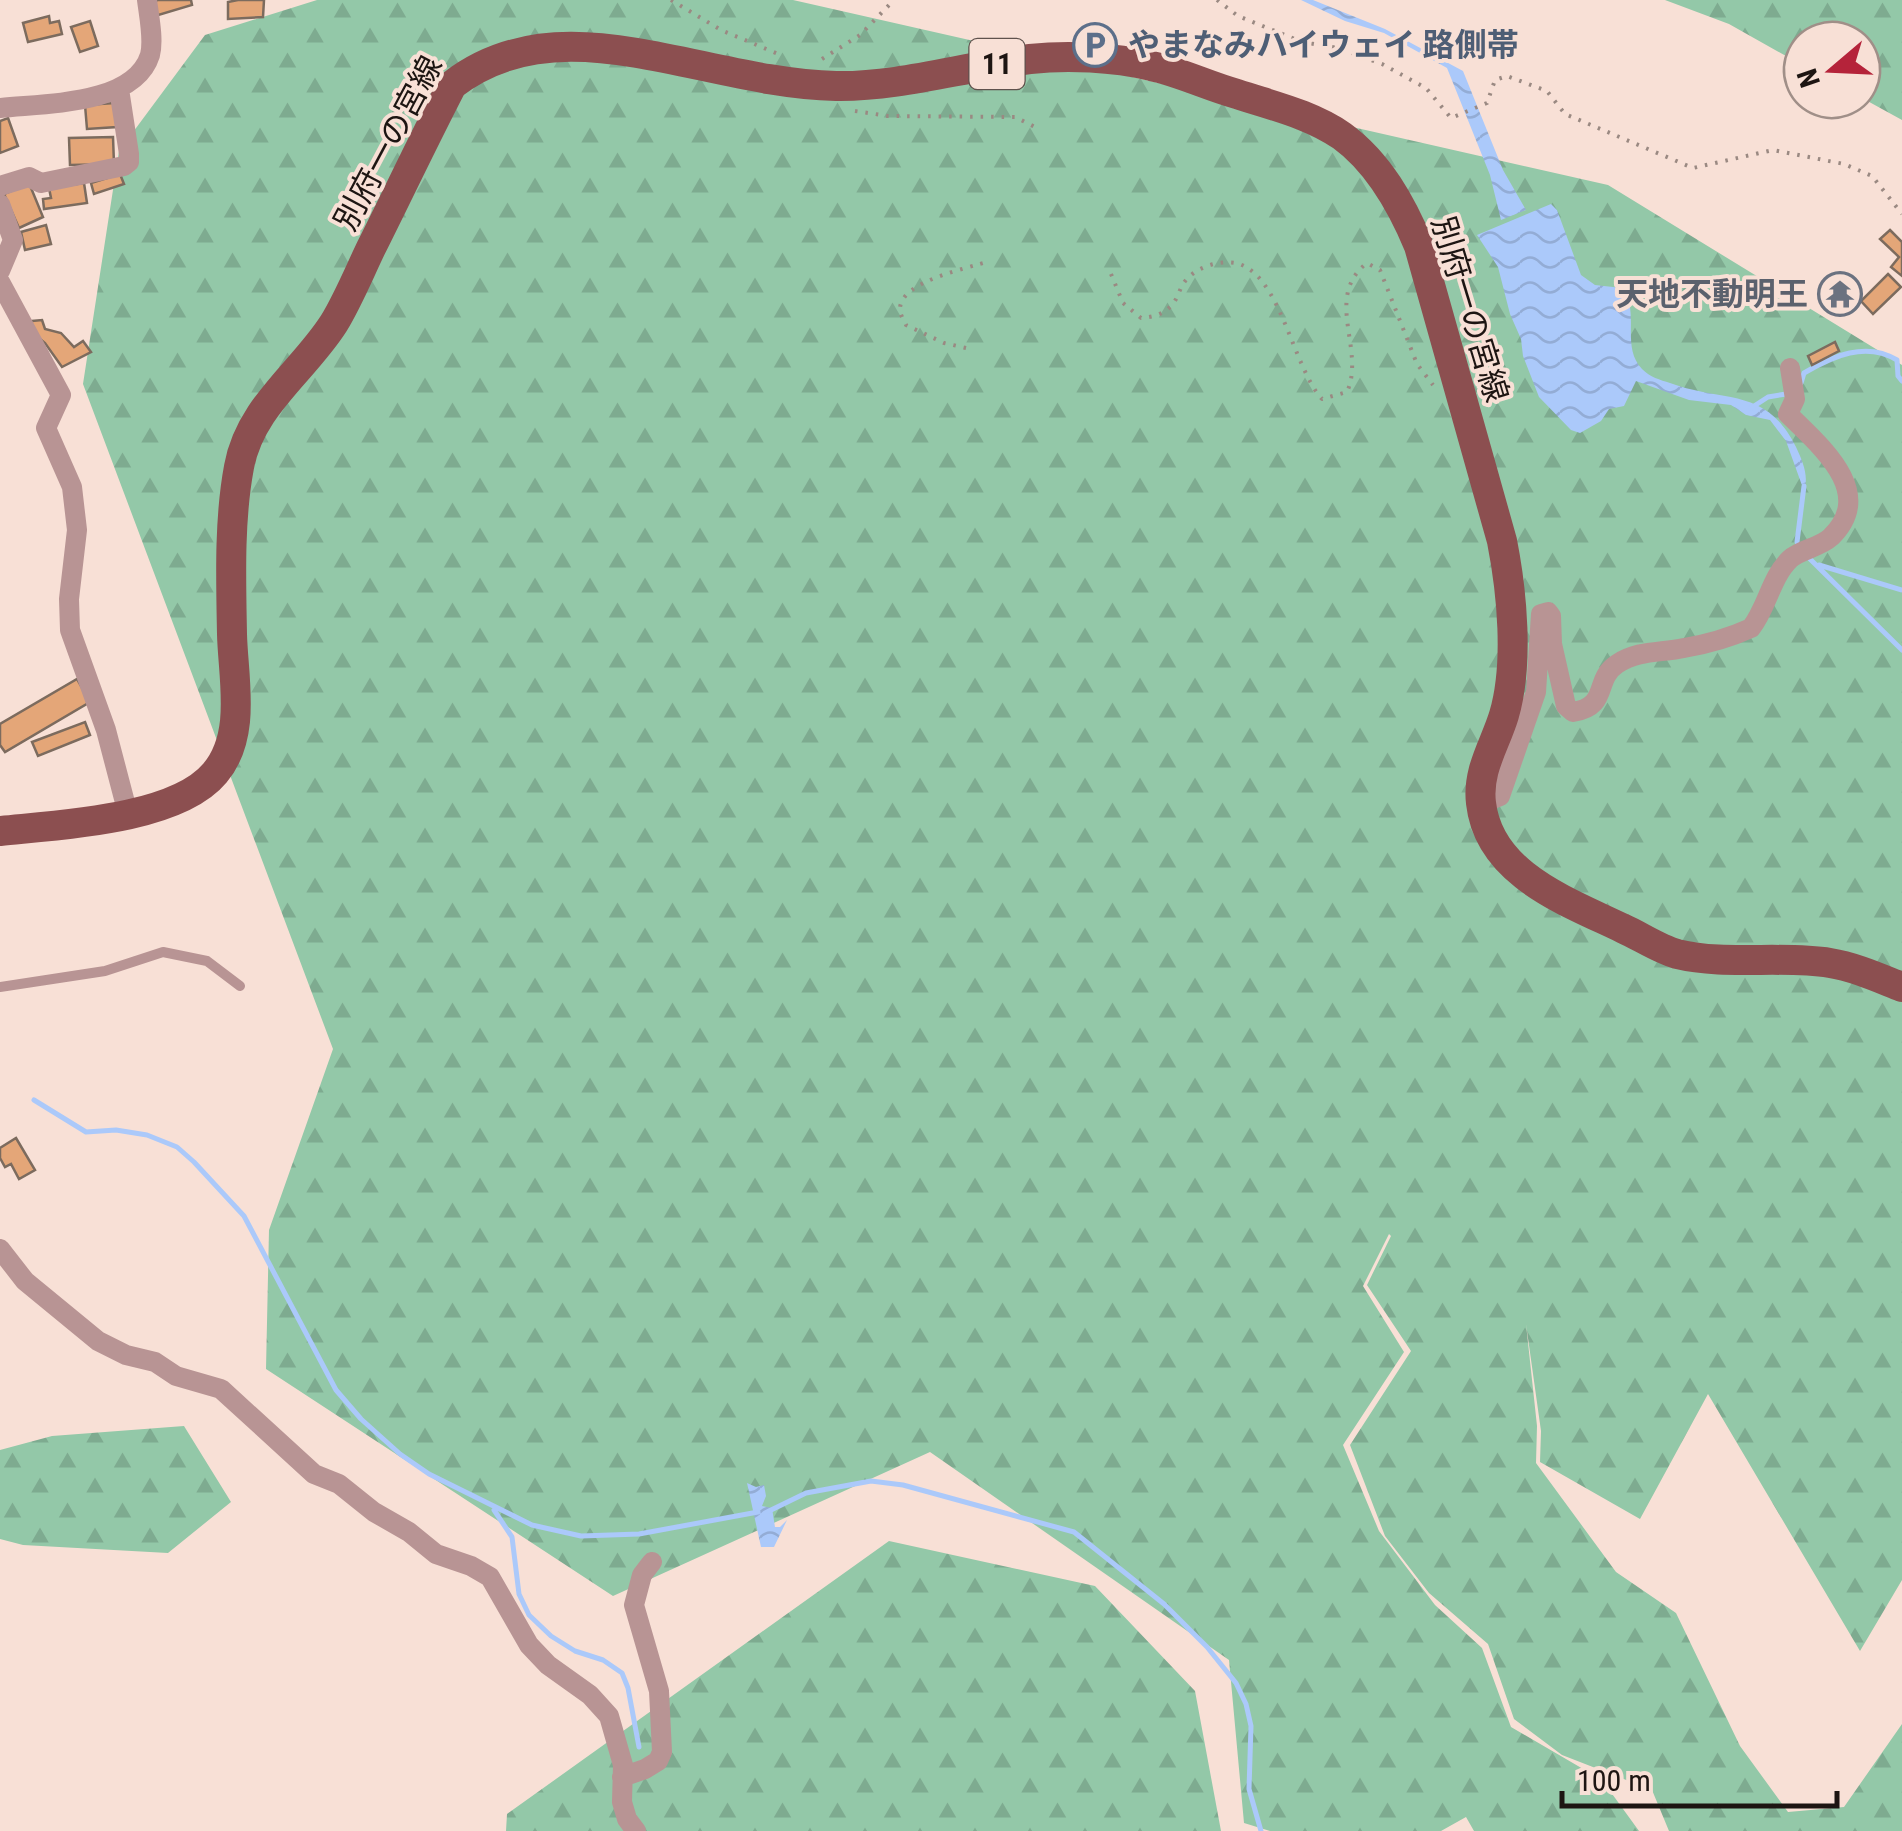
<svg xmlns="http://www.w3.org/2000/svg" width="1902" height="1831" font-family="'Roboto Condensed','Noto Sans JP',sans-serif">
	<defs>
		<pattern id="forest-firs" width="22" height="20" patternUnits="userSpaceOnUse" patternTransform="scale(2.5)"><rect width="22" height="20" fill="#93c8a8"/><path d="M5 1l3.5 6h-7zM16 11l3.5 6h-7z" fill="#7eab90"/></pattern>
		<pattern id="water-waves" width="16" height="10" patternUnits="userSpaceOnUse" patternTransform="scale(2.5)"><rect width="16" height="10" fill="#abc9fa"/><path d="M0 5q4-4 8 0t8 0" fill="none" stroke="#93acd5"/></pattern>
	</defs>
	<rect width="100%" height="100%" fill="#f8e0d6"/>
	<path fill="url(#forest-firs)" d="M317,0h476l815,185 294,180v1215l-42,71 -152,-257 -68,125 -100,-57 1,-31 -15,-107 11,102 -1,37 80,109 60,41 64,133 48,66 56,-5 58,-83v107h-233l-17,-41 -90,-35 -48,-36 -26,-75 -59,-51 -44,-57 -35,-91 61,-94 -44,-66 24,-49 -2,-2 -26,52 41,66 -61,93 36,86 56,74 47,43 29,79 91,53 37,51h-165l-8,-14 -25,14h-171l-26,-8 -15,-163 -299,-208 -317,144 -347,-227 3,-139 64,-181 -250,-665 36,-233 86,-116z
		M1665,0h237v120l-40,-22v-58h-60v25l-73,-41z
		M184,1426l47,76 -63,51 -145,-8 -23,-6v-89l52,-14z
		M889,1541l206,45 100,105 26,140h-715l1,-17z"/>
	<path fill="url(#water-waves)" d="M1301,0h12l72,29 78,42 40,99 23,40 -25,10 -11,-45 -43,-107 -63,-35 -39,-12z
		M1551,204l6,6 24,65 14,10 27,3c19,24 -2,58 20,81 8,8 18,11 28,14 53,20 96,3 126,64 7,15 13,29 8,44l-18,-50 -16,-21 -24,-5 -15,-10 -42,-5 -53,-19 -12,25 -15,3 -8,12 -21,12 -9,-3 -32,-33 -16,-41 -2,-17 -11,-25 -12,-47 -21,-32z
		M747,1483l9,4 8,-2 2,11 -4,10 10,2 3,19h5l7,-7 -13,27h-13z"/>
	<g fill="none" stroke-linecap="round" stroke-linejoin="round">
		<path stroke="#abc9fa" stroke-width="5" d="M1801,383l3,-10c29,-17 62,-32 93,-13l1,16 4,5
			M1751,408l17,-11 18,-3
			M1797,542l7,-56
			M1810,559l92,91
			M1819,565l83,25
			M34,1100l52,32 30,-2 31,5 30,12 17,15 50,54 92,174 25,29 39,35 29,20 103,51 49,11 58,-2 119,-22
			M494,1510l18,27 7,57 10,21 22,21 24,15 28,9 19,13 6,15 11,59
			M769,1511l37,-18 65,-12 32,4 171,47 90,72 43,43 29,36 10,21 5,22 -2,63 12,42"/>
	</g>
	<path fill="#e4a678" stroke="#7c6b5e" stroke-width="2.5" d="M158,0h33l1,5 -37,11 -5,-14z
		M238,0h26l-1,17 -35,2v-17z
		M49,16l1,7 9,-2 3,13 -34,8 -5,-19z
		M90,21l8,25 -18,6 -9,-25z
		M115,103l2,24 -30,2 -2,-24z
		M8,118l10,28 -18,7v-32z
		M113,137l1,27 -44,1 -1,-27z
		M120,174l4,10 -30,10 -3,-11z
		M29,183l14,34 -24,11 -15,-34z
		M84,183l3,20 -43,6 -1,-10 8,-1 -2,-10z
		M46,225l5,19 -26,6 -4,-18z
		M1890,230l12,12v34l-11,-9 8,-10 -19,-18z
		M1888,274l13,13 -28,27 -12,-13z
		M42,320l3,9 16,4 13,14 9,-6 8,11 -29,15 -17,-24 -19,-16 6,-6z
		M1835,342l4,9 -27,14 -4,-9z
		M77,679l13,23 -85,50 -5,-7v-21z
		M85,722l5,13 -52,21 -6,-14z
		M16,1138l19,32 -16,9 -8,-15 -6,3 -5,-9v-10z"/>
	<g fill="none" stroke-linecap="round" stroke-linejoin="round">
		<path stroke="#9a8982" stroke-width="4" stroke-dasharray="2.5 8" stroke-linecap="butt" d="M671,0l50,30 62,26
			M1217,0l21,16 64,26 36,6 44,16 44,24 25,30 36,-15 8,-23 12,-4 40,15 18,23 128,54 80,-18 71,14 28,12 30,38
			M822,59l38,-24 34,-35
			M855,111l33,5 127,1 22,11
			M1111,274l12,29 18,15c11,-1 21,-3 29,-11 8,-7 9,-19 16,-27 11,-13 33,-20 50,-17 45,11 56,103 86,136l25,-7c19,-42 -24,-95 20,-129l13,7 37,94 16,21
			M966,348l-22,-5 -38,-18c-2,-5 -6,-10 -6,-16 0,-28 69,-41 90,-48"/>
		<path stroke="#b89494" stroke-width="10" d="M0,987l105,-16 58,-19 44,9 33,25"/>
		<path stroke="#b89494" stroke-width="20" d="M0,108c43,-5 134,-2 150,-53 4,-15 -1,-39 -3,-55
			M0,186l29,-9 12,6 83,-17 5,-4v-8l-10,-65
			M0,204l13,36 -13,31
			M0,282l61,113 -15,33 26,59 5,43 -8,69 1,31 36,100 22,84
			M1481,804l19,-8 36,-104 5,-78 7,-2 3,4 1,28 14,62 7,6c37,-6 20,-32 44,-48 21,-14 43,-11 67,-16 24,-4 45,-10 67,-20 16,-20 20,-51 39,-69 11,-10 29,-11 41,-22 46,-45 -11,-91 -43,-123l7,-15 -5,-31
			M0,1249l25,32 73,60 28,14 29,7 21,14 45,13 93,85 25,10 35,28 35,20 27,22 35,12 19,11 39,68 19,20 42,30 19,21 14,49 -1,37 5,17 9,12
			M622,1777l23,-8 13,-8 4,-9 -3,-61 -25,-86 8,-30 10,-13"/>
		<path stroke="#8c4f50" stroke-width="30" d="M0,831c58,-6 176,-11 215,-58 32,-38 18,-95 17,-139 -1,-54 -3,-114 7,-167 11,-61 64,-95 95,-144 14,-23 25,-50 37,-75 27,-54 53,-109 81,-163 109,-85 249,-2 384,1 65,1 130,-20 194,-27 38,-4 83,-2 121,7 29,6 57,20 86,28 36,12 73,20 105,42 37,27 60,69 77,110l83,295c10,51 17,123 2,174 -9,30 -27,55 -23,88 8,71 85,98 141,125 18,8 37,21 55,26 49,12 103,1 153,9 25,4 49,15 72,24"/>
	</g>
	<defs>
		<g id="parking-ring" transform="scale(2.25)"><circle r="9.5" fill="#f8e0d6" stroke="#5c6f8a" stroke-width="1.5"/><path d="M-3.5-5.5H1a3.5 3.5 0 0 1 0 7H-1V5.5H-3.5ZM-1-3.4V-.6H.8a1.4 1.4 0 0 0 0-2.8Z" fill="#5c6f8a"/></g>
		<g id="temple-ring" transform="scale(2.25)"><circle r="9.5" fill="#f8e0d6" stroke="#6b7280" stroke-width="1.5"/><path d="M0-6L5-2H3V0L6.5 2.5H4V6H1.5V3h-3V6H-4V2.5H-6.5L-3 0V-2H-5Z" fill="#6b7280"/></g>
	</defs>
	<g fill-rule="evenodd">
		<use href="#parking-ring" x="1095" y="45"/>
		<use href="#temple-ring" x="1840" y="294"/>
	</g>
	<g text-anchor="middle" stroke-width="8" stroke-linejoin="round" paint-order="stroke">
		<rect fill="#f8e0d6" stroke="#5f524d" stroke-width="2.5" x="969.5" y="39" width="55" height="50" rx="8"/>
		<g font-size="30" font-weight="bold" fill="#1d1512">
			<text x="997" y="74">11</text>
		</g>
		<g font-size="32" font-weight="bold" fill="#4e5e75" stroke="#f8e0d6" text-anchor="start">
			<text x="1128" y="56">やまなみハイウェイ 路側帯</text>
		</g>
		<g font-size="32" fill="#1d1512" stroke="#f8e0d6">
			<text transform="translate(388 143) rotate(-62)" y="11">別府一の宮線</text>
			<text transform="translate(1470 309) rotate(73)" y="11">別府一の宮線</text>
		</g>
		<g font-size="32" font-weight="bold" fill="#5b616d" stroke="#f8e0d6" text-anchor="end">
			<text x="1808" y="305">天地不動明王</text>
		</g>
	</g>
	<g transform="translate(1832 70) rotate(251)"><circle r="48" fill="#f8e0d6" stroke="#a08f88" stroke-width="2.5"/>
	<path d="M0-8L18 38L0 25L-18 38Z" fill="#b5233a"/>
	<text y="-15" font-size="28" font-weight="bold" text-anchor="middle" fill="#1d1512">N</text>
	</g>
	<path d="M1562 1791v15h275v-15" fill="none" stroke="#1d1512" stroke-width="5"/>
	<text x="1577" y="1791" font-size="30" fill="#1d1512" stroke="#f8e0d6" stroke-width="8" paint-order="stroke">100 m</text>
</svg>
